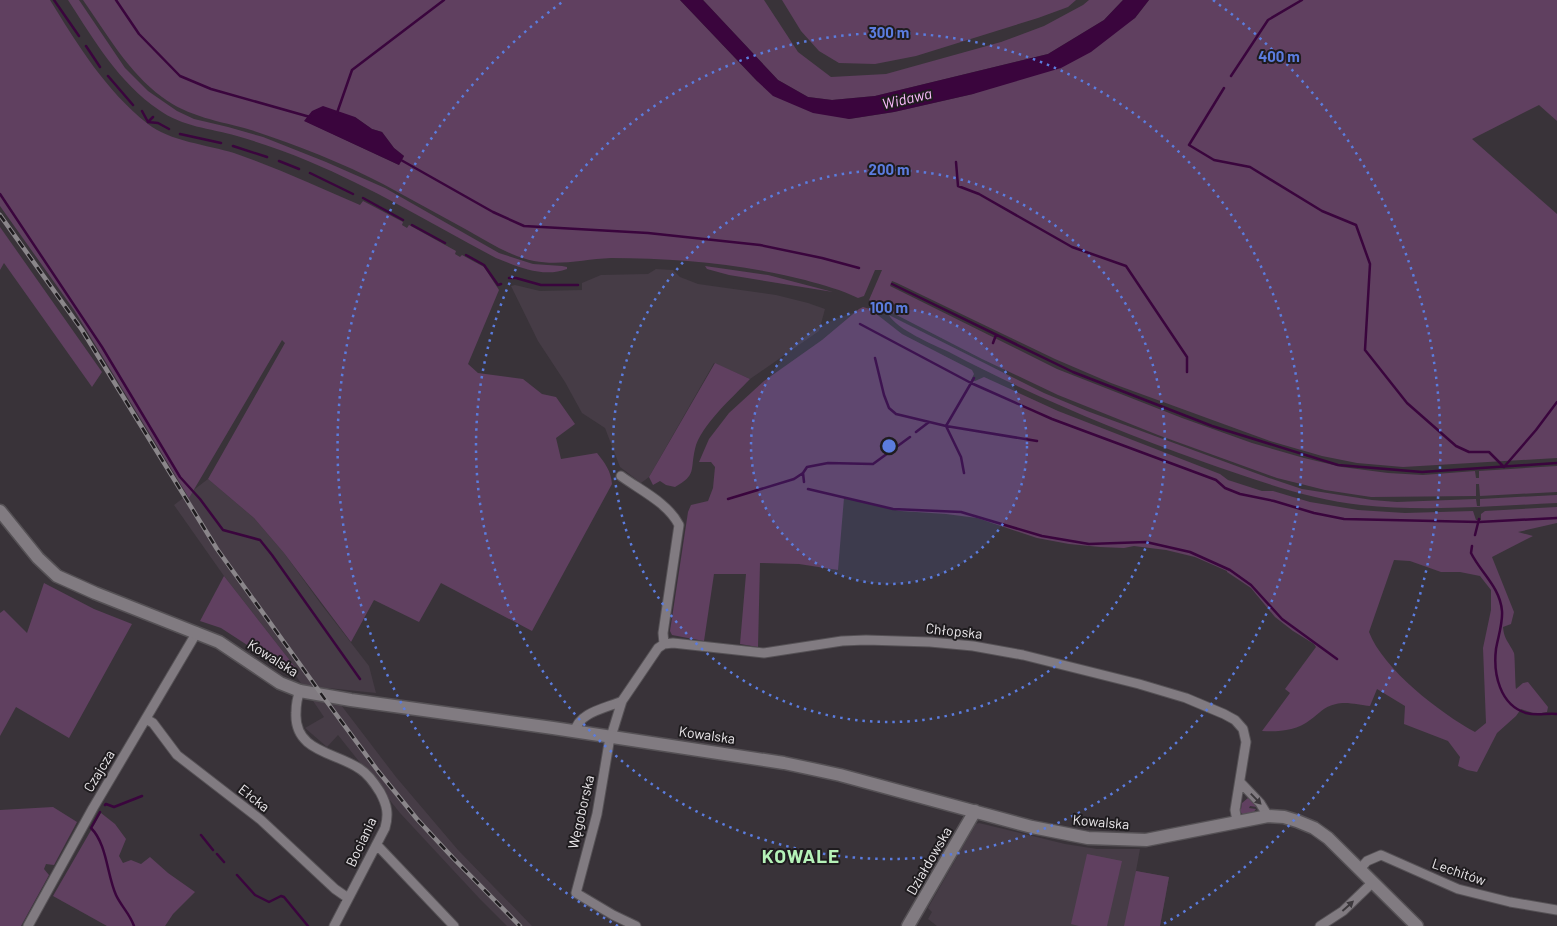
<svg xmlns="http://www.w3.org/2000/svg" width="1557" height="926" font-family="Barlow,sans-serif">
	<rect width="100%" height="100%" fill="#393339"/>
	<path fill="#463c46" d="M656,269l17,1 7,7 18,7 78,11 32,8 17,6 -6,22 -69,48 -36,-16 -65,114 -8,6 -21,-16 -15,-39 -23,-15 -17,-31 -27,-41 -27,-55 4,-1 25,6 42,-1v-7l19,-8 47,-1z
		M208,479l46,39 30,35 37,51 48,62 7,27 -48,-5 68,89 62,73 74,76h-25l-28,-28 -79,-85 -62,-78 -11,12 -22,-19 19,-11 -32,-47 3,-3 -71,-91 -50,-71z
		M979,823l86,21 32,5h43l-4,22 33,6 -9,49h-223l-9,-7 4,-7 -4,-4 48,-84z"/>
	<path fill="#604060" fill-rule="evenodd" d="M0,0h50c27,44 56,91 98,124 21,17 60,21 86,29 43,15 84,34 126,52l3,-4 40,21 -1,3 5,3 2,-3 47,26 -1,3 5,3 2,-2 22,12 15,23 -31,74 10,9 45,6 19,15 14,3 19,27 -19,14 5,21 36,-6c8,10 14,18 15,31l-80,147 -91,-48 -22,39 -45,-22 -23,42 -67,-89 -30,-35 -46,-39 77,-136 -3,-3 -93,158 -115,-188 -74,-104z
		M68,0h11l46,68 23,23 29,20 17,8 34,8 35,10 63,25 59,26 114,65 34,11 29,2 5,1v2c-24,9 -48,-2 -71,-11 -62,-33 -123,-70 -188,-97 -23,-10 -47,-18 -71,-25 -28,-8 -54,-9 -78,-26 -40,-27 -65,-70 -91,-110z
		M83,0h597l77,81 92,38 45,-7 79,-18 162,-76 14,-18h408v121l-18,-16 -67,34 85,75v244l-154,9 -46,-4 -35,-7 -52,-15 -159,-58 -56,-24 -158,-76 -5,-2 -2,5 167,83 125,49 70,25 52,15 38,9 46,6 35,2 52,-4 1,7h3v-7l78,-5v26l-77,4 -1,-12h-3v12l-105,1 -46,-7 -48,-12 -119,-43 -100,-40 -76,-36 -99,-51 -14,-8 13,-30h-7l-11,26 -6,2c-16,-8 -35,-13 -53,-18 -63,-16 -129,-22 -194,-22 -26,1 -51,8 -77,3 -24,-5 -46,-19 -67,-31 -28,-15 -56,-31 -84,-46 -40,-21 -89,-40 -132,-54 -31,-9 -63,-13 -89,-33 -34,-25 -55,-63 -79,-97zM355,117l17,12 10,3 12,16 10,8 -5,9 -94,-44z
		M703,0h61l34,52 33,25 55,-3 115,-32 43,-16 39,-21 6,-5h34l-19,20 -56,34 -173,42 -43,4 -24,-3 -30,-17z
		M782,0h294l-8,7 -30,11 -122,38 -41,8 -36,-1 -20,-12 -18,-20z
		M0,227l102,145 -10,15 -88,-124 -4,7z
		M705,266l63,9 65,17 -104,-17 -22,-6z
		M863,307l7,2 32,25 70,36 2,4 -3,6 4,1 9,-4 74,34 162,63 8,6 34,11h11l37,11 48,8 47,3 68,-2 3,9h5v-6l4,-3 72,-4v16l-39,9 15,4 -41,21 22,55 -3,12 -8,3c1,13 6,15 11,26 1,4 1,28 2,36l7,-6 5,-1 20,25 -1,5 -11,2 -15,-5 -5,7 -19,17 -20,39 -10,-2 -9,-4 2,-9 -12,-16 -44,-17 1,-18 -28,-17 -7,17c-10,-1 -24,-5 -34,-2 -13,3 -16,9 -26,16 -13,11 -33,12 -48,11l28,-38 -5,-4 31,-42 -2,-3 -21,-13 -18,-14 -24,-29 -24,-16v-1l-32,-14 -29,-7 -32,-4 -10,2 -24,-1 -31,-3 -32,-6 -60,-20 -31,-4 -46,-3 -56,-13 -6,72 -39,-6 -39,-1 -2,84 -18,-3 6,-70h-32l-10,67 -32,-6 -2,-4 18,-119 3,-7 17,-4 5,-13 2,-21 -4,-5h-12l10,-23 20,-26 35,-32 58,-41 37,-31zM1394,560l16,1 31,11h19l20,4 11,14v20l-8,38 3,75 -11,9c-35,-19 -92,-63 -106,-100z
		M889,315l155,78 43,18 182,67 33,11 70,11 25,2 79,-3 1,7h3v-7l77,-4v8c-64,3 -132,9 -196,2 -55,-6 -108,-26 -160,-44 -86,-31 -171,-66 -252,-109 -15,-7 -53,-23 -60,-37z
		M715,363l35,16c-16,17 -50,47 -55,70 -5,21 2,26 -20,38l-9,-2 -6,-4 -7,4 -4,-8z
		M224,576l71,91 -6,5 -68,-44 -21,-7z
		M44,583l50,26 38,15 -63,114 -53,-31 -16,29v-123l4,-3 23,23z
		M1248,798l7,6 2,3 -7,-1 -1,2 7,1 -3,4 -9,2 -4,-3 -1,-3h2l1,-6z
		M53,807l24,15 -23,43 -8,-1 -2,5 5,6 -28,51h-21v-116z
		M101,813l14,11 11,15 -7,17 4,7 8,-3 10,4 9,-7 18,16 27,19 -22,22 -8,12h-58l-54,-30z
		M1087,854l35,7 -15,65h-28l-8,-2z
		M1136,871l33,6 -9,49h-36z"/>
	<path fill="#3a053d" d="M680,0h23l75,80 30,17 24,3 43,-4 173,-42 56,-34 19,-20h26l-14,18 -44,34 -30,16 -88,26 -79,18 -45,7 -36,-6 -40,-17 -16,-15z
		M323,106l32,11 17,12 10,3 12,16 10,8 -5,9 -95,-44 8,-10z"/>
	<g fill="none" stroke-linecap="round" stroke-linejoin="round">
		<path stroke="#3a053d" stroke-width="2.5" d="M54,0l25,36
			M116,0l23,34 41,42 31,13 99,28
			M86,46l14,21
			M108,76l25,29
			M1231,76l37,-56 34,-20
			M1224,88l-35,57 25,15 36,7 72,44 34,14 14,39 -5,86 42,53 49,43 13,6h20l15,15 32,-37 21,-28
			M142,111l6,11
			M337,113l15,-43 92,-70
			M148,122l10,1 11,6
			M148,122l5,-5
			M180,134l41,9
			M233,146l34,11
			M401,160l92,52 31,14 124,7 112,12 62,13 37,10
			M279,161l20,8
			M956,162l2,24 21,8 93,53 54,19 61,91v15
			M310,173l43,21
			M0,194l102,153 78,130 20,22 23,31 37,10 12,15 88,124
			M363,198l40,22
			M412,225l33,18
			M466,255l18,10 14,20 3,-1
			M509,278h7l25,7h37
			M892,284l181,88 139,54 126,39 84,7 135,-9
			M860,324l111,59 81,36 164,61 9,8 15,6 34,7 40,12 30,6 135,3 78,-4
			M993,343l3,-8
			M875,358l9,37 5,13 7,6 50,12 91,15
			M946,426l28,-48
			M946,426l15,31 3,16
			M916,432l13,-10
			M804,482l-1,-9 4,-6 21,-4 45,1 37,-27
			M808,489l85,20 68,3 81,24 47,8 57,-2 44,10 40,18 21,15 31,34 55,40
			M728,499l66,-20 9,-6
			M1475,535l4,-16
			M1472,546l-1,7c10,20 29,34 31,58 1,12 -4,26 -6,38 -3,25 4,56 30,64 11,3 20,0 31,1
			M105,805l1,-1 8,3 28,-11
			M100,812l-9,16c16,16 16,47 25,67 5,11 14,19 18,31
			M201,835l12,15
			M217,854l7,8
			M237,875l18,20 14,7 12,-6 3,1 24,29"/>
		<g stroke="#555155" stroke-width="11">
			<path id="street" d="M621,476c19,14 47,27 58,49l-16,108 1,11
				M300,691c-3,7 -4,15 -4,22 -2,39 40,39 64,56 8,5 15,15 20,23 7,13 9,22 5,36l-51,98
				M146,719l7,4 24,32 84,65 74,69 13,9
				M575,731c4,-19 32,-23 47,-30
				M1241,783l19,20 8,13
				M377,845l77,81
				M1360,869l7,-8 14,-6 77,34 52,13 47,8
				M28,926l65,-118 104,-176
				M636,926l-23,-11 -37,-22 21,-79 12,-71 13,-42 36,-53 6,-4 9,-1 91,10 78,-12 24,-1 64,2 43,4 50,9 116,29 47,14 38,16 11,6 8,9 3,13 -11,68 2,11
				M1320,926l23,-15 30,-29"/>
		</g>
		<g stroke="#555155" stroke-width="15">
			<path id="secondary" d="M0,511l38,47 19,18 38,17 124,49 61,41 20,8 51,9 202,28 231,35 56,12 192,52 56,11 58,2 122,-24 16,1 13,4 17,7 14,10 89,88
				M908,926l67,-115"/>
		</g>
		<use href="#street" stroke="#817b81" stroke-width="9"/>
		<use href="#secondary" stroke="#817b81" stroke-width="12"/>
		<g stroke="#8a868a" stroke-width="4.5">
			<path id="rail" d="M0,215l82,115 135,219 110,153 51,69 39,48 36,39 67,68"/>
		</g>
		<use href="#rail" stroke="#1f1c1f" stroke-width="2.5" stroke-dasharray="8" stroke-linecap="butt"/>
	</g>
	<defs><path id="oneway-solid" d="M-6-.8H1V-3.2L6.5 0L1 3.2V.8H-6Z" transform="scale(1.25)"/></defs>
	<g fill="#3c383c">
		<use href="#oneway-solid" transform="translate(1256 799) rotate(46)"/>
		<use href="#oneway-solid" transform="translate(1348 906) rotate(-42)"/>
	</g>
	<circle cx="889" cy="446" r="138" fill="#5b7cde" fill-opacity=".12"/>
	<g fill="none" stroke="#5b7cde" stroke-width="2.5" stroke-dasharray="2.5 5">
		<circle cx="889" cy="446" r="138"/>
		<circle cx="889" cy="446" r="276"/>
		<circle cx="889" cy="446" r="413"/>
		<path d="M618 926A551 551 0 0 1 565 0M1213 0A551 551 0 0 1 1160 926"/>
	</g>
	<g text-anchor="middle" stroke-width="4" stroke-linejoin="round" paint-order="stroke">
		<g font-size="14" fill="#ece9ec" stroke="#1f1c1f">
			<text transform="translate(954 631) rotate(6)" y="5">Chłopska</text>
			<text transform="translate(273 658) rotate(32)" y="5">Kowalska</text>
			<text transform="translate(707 735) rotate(8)" y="5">Kowalska</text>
			<text transform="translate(99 771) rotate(-59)" y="5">Czajcza</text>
			<text transform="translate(254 798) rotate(38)" y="5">Ełcka</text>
			<text transform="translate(581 812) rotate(-77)" y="5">Węgoborska</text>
			<text transform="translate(1101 822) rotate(5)" y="5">Kowalska</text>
			<text transform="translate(361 842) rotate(-65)" y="5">Bociania</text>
			<text transform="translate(929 861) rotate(-60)" y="5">Działdowska</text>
			<text transform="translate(1459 872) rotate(19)" y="5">Lechitów</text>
		</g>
		<g font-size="15" font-style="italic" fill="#fbbcfc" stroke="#1f1c1f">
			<text transform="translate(907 99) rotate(-13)" y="5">Widawa</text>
		</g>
		<g font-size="19" font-weight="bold" letter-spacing="1" fill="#b5f2b8" stroke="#1f1c1f">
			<text x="801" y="863">KOWALE</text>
		</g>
	</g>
	<circle cx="889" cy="446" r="8" fill="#5b7cde" stroke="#1f1c1f" stroke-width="2.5"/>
	<g font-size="15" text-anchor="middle" font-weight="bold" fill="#5b7cde" stroke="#1f1c1f" stroke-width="4" stroke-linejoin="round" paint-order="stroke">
		<text x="889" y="38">300 m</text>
		<text x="1279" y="62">400 m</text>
		<text x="889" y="175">200 m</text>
		<text x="889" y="313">100 m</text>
	</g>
</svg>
